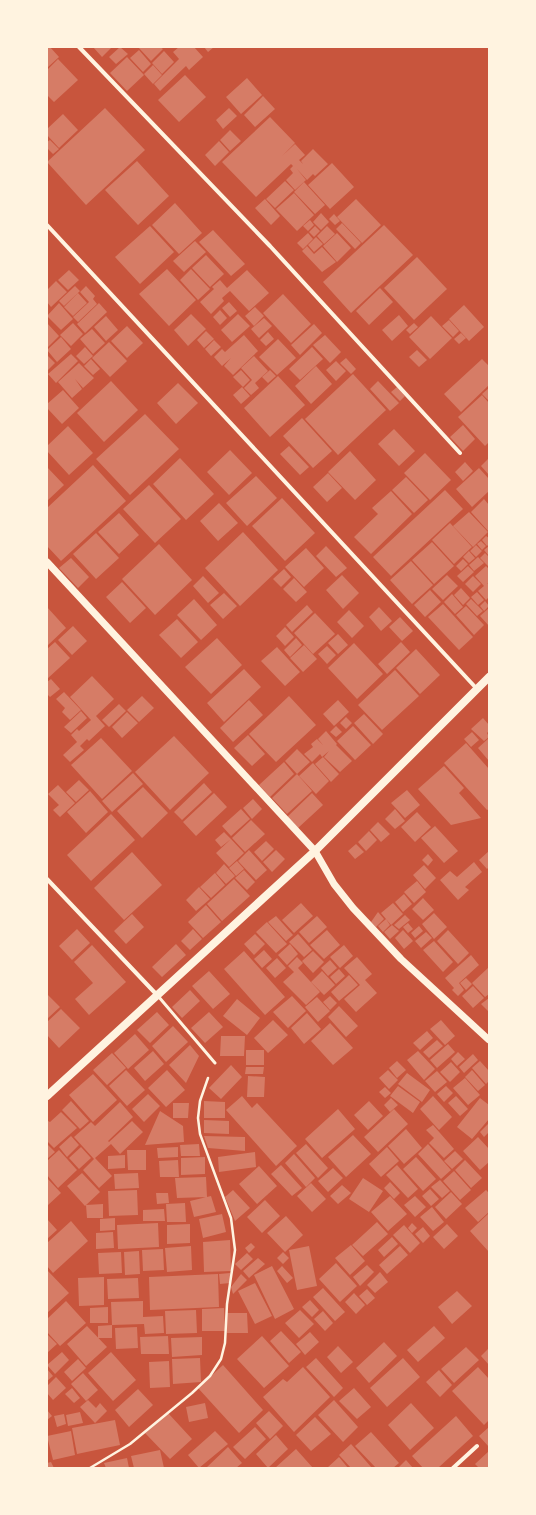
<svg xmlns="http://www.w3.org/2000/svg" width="536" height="1515" font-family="Quicksand,sans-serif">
	<rect width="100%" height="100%" fill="#c8553d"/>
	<path fill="#d67c66" d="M47,47h3l9,10 -12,11z
		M93,47h19l-10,10z
		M120,47l8,7 -12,10 -7,-7z
		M138,47h22l3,2 -12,12z
		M179,47h15l9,10 -14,13 -3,-4 -26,25 -6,-7 25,-25 -6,-7z
		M204,47h10l-6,5z
		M139,50l12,14 -8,8 -13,-14z
		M164,51l10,11 -12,12 -10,-11z
		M127,57l17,18 -17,16 -17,-18z
		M58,59l20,21 -24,22 -7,-7v-25z
		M153,65l9,10 -9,9 -9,-10z
		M185,75l21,22 -27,25 -21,-22z
		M247,78l15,17 -21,19 -15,-17z
		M263,96l12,13 -20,18 -11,-12z
		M105,108l40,42 -59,55 -39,-43z
		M229,108l8,8 -14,13 -7,-9z
		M63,114l15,16 -19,18 -12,-13v-6z
		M270,117l25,26 -13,13 13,-12 10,11 -6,5 4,4 -2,-3 12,-12 15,15 -13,12 -2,-2 -6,6 -10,-11 9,11 -11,10 -9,-10 7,-7 -3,-4 3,-3 -2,-2 -35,33 -34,-35z
		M230,130l11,11 -11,10 -10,-11z
		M50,140l9,9 -6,5 -6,-6v-6z
		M219,141l10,11 -14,14 -10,-11z
		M137,161l32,35 -31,29 -33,-35z
		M332,163l22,24 -24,22 -22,-24z
		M285,181l9,9 -19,18 -9,-9z
		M304,182l21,23 -10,9 -21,-22z
		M294,193l20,22 -17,16 -21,-22z
		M265,199l15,17 -9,9 -16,-17z
		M356,199l25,26 -19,18 -25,-26z
		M175,203l27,30 -23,21 -27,-29z
		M321,213l8,9 -8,8 -8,-8z
		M334,214l6,7 -5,4 -6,-6z
		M310,220l4,5 -6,6 -5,-5z
		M342,223l19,20 -6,6 -19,-20z
		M384,225l29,30 -62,58 -28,-31z
		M150,226l24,26 -34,32 -25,-27z
		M315,226l5,5 -6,6 -5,-5z
		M327,226l8,8 -11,10 -7,-8z
		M213,230l32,34 -14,12 -32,-34z
		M308,233l5,6 -10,10 -6,-6z
		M337,233l14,15 -14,14 -14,-16z
		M316,237l7,7 -9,8 -6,-7z
		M195,241l11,11 -22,20 -11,-11z
		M307,246l7,8 8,-7 14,15 -14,10 -20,-21z
		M206,255l18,19 -14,13 -18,-19z
		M417,257l30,32 -33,31 -30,-32z
		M167,269l29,31 -27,26 -30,-32z
		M191,269l19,20 -12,11 -18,-20z
		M69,270l10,10 -11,10 -10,-10z
		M247,270l22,23 -20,18 -19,-20 -8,7 2,3 -13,13 -11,-12 14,-13 -2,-2 8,-7 7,8z
		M56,281l11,11 -16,15 -4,-5v-12z
		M75,286l5,5 -16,15 -5,-5z
		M86,286l9,10 -2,3 4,5 -19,18 -5,-5 16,-15 -9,-10z
		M380,288l13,14 -24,23 -13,-14z
		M78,293l9,10 -14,13 -9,-9z
		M283,294l28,30 -20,19 -28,-30z
		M229,302l8,9 -7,6 -8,-9z
		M59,303l14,16 -12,11 -14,-14z
		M99,303l8,9 -22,21 -8,-9z
		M464,305l20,22 -15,14 -20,-22z
		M255,307l9,9 -10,10 -9,-10z
		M220,310l7,8 -7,7 -7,-8z
		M191,314l15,15 -18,17 -14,-16z
		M238,314l12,12 -18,16 -11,-12z
		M399,315l9,11 -16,15 -10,-11z
		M106,316l12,14 -12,11 -12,-14z
		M431,316l21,22 -22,21 -21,-22z
		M264,318l8,8 -13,12 -8,-9z
		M449,320l10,11 -6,6 -11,-11z
		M47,323l12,13 -12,12z
		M73,323l10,11 -12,12 -11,-11z
		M414,323l4,4 -8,7 -4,-4z
		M314,324l8,9 -22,22 -9,-10z
		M127,326l16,17 -16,15 -16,-17z
		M92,329l13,14 -12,11 -13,-15z
		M206,331l8,8 -10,9 -7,-8z
		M268,332l6,7 -8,7 -6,-6z
		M461,333l5,5 -7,6 -5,-5z
		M244,335l14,16 -25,24 -9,-9 7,-8 -9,8 -8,-9 8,-8 3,3z
		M325,335l16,17 -11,11 -17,-18z
		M61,337l10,12 -14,13 -10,-12z
		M278,339l18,19 -19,17 -18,-18z
		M214,340l7,7 -10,9 -6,-7z
		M109,342l18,19 -17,16 -18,-19z
		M85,347l8,9 -9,8 -8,-8z
		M312,347l11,12 -23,21 -11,-11z
		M417,350l10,10 -8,7 -10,-10z
		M71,354l7,7 -22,22 -8,-9z
		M47,355l8,8 -8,8z
		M254,356l14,15 -13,12 4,5 -8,7 -7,-7 8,-8 -11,-12z
		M346,358l10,11 -5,5 -11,-11z
		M91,359l9,10 -7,6 -9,-9z
		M482,359l7,7v19l-28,27 -17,-18z
		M336,361l10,10 -10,10 -10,-11z
		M79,363l15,15 -11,10 -8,-9 7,10 -10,9 -14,-16z
		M316,366l16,18 -21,20 -16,-18z
		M241,370l9,10 -7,7 -10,-10z
		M270,370l6,6 -8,7 -6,-6z
		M353,374l33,36 -48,45 -33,-36z
		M278,376l27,29 -35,32 -26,-29z
		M111,381l27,29 -34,32 -27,-29z
		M378,381l21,22 -9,8 -20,-22z
		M178,383l20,20 -22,21 -19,-21z
		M242,387l8,9 -9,8 -8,-9z
		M397,387l8,9 -5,5 -9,-9z
		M489,388v13l-7,-7z
		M63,390l16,18 -17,16 -15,-16v-4z
		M482,395l7,8v39l-4,4 -27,-29z
		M145,414l34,35 -49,46 -34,-36z
		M302,418l30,33 -19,17 -30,-32z
		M463,425l12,14 -12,12 -13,-14z
		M68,426l25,27 -24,22 -22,-24v-5z
		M394,429l21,22 -16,15 -21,-22z
		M289,446l20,21 -9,8 -20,-21z
		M230,450l22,23 -23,22 -22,-23z
		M350,451l26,29 -21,20 -27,-28z
		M425,453l26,27 -21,20 -26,-27z
		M180,458l34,36 -28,26 -33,-36z
		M489,458v17l-8,-9z
		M465,462l8,9 -10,10 -8,-9z
		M93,465l33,36 -65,60 -14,-15v-38z
		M47,467l17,18 -17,16z
		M479,468l10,11v12l-17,16 -16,-18z
		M328,473l14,15 -15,14 -14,-15z
		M256,476l21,22 -30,28 -21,-23z
		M406,477l22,23 -14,13 -22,-23z
		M149,485l32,34 -26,24 -32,-34z
		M445,490l18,19 -72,67 -18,-19z
		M391,491l21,23 -41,40 -17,-17 24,-23 -6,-6z
		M282,498l33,35 -30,28 -33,-35z
		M484,499l5,6v27l-18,-20z
		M219,503l19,20 -20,18 -18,-20z
		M469,512l19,20 -15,15 -20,-21z
		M119,513l20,22 -20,19 -21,-22z
		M450,523l22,24 -18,17 -22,-24z
		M243,532l35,38 -38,36 -35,-38z
		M96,533l23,25 -23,21 -23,-25z
		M486,536l3,2v6l-2,2 -5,-6z
		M481,541l5,5 -4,4 -5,-6z
		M432,542l22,24 -20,18 -22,-24z
		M159,544l33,36 -37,35 -33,-36z
		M476,545l6,6 -6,6 -6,-6z
		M326,546l21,22 -11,9 -20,-21z
		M489,546v10l-5,-6z
		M306,548l18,20 -20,19 -19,-20z
		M469,551l6,7 -6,5 -6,-6z
		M485,553l4,4v10l-9,-9z
		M478,557l6,6 -10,8 -5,-6z
		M71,558l18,19 -11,11 -19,-20z
		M463,559l5,5 -7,7 -5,-5z
		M411,561l22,24 -21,19 -22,-24z
		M468,566l6,6 -11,10 -6,-6z
		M486,566l3,3v15l-2,-1 2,2v12l-3,3 -8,-9 6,-5 -9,-10z
		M284,569l7,8 -10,10 -8,-8z
		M342,575l17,18 -16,16 -17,-19z
		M447,575l11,11 -15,14 -11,-11z
		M203,576l16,17 -11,10 -15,-17z
		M473,576l8,8 -8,8 -8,-8z
		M294,578l13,14 -11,10 -13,-13z
		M122,582l24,26 -16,15 -24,-26z
		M461,588l9,10 -7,7 -9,-10z
		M430,590l11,12 -16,15 -11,-12z
		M477,592l7,8 -6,5 -7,-8z
		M224,593l13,13 -14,13 -13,-14z
		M452,594l11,13 -8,7 -11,-12z
		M194,599l23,26 -16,15 -24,-25z
		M471,599l12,12 -6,5 -11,-12z
		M485,601l4,5 -5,5 -4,-5z
		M443,604l30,33 -14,13 -31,-33z
		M307,605l6,7 -21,20 -6,-7z
		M466,606l18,19 -10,10 -18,-20z
		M47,607l19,21 -19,18z
		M379,607l13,14 -11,10 -12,-14z
		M489,608v18l-9,-10z
		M349,610l15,16 -12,12 -15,-16z
		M315,613l20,21 -22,20 -19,-21z
		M400,617l13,14 -11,10 -13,-14z
		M177,619l21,23 -17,16 -22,-23z
		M73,626l14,15 -15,14 -14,-15z
		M285,627l9,10 -9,9 -9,-10z
		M338,634l10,11 -10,9 -10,-11z
		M217,638l25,27 -31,29 -26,-27z
		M296,638l6,7 -12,12 -6,-7z
		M55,642l15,16 -23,21v-30z
		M401,642l9,10 -23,22 -9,-10z
		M354,643l29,31 -26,25 -29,-31z
		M304,645l13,14 -14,13 -13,-14z
		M327,646l9,9 -9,9 -9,-10z
		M277,647l23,25 -15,14 -24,-25z
		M416,649l24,26 -20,19 -24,-26z
		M244,669l17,18 -37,35 -17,-19z
		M395,670l24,26 -37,34 -24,-25z
		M92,676l22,23 -18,17 9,10 -16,15 -2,-2 -7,7 4,4 -14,12 -7,-7 14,-13 -6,-7 6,-6 2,2 12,-11 -21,-23z
		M51,679l9,10 -10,8 -3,-3v-12z
		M64,692l17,18 -11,10 -8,-8 3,-4 -9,-9z
		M142,696l12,12 -15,14 -12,-12z
		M289,696l27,29 -40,37 -27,-28z
		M249,700l14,15 -30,27 -13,-14z
		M338,700l11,12 -15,14 -11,-12z
		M119,704l7,7 -17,16 -7,-7z
		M81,711l6,7 -16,15 -7,-6z
		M127,712l11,11 -16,15 -10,-11z
		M364,714l19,20 -10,10 -19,-21z
		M346,717l6,6 -6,6 -6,-6z
		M483,718l6,7v6l-2,2 2,4 -5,4 -13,-12z
		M336,726l6,6 -6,5 -6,-5z
		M353,726l18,19 -16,15 -18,-19z
		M326,731l11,13 -1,1 16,16 -12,11 -16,-15 5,-6 -7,6 -2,-3 -8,8 -8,-8 9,-7 -2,-3 6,-5 6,6 -5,-6z
		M472,732l7,8 -8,7 -7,-8z
		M248,735l17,19 -13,12 -18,-18z
		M174,736l35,37 -39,37 -35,-38z
		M101,738l31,33 -30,28 -31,-34z
		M489,738v23l-11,-13z
		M466,743l23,26v40l-2,1 -43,-47z
		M297,749l13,13 -13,12 -12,-13z
		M323,757l16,17 -8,8 -16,-18z
		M284,762l10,12 -24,23 -11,-12z
		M313,763l16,18 -13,13 -17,-18z
		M444,766l20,22 -5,5 22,25 -30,7 -33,-36z
		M133,773l10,11 -31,28 -10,-11z
		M297,774l15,17 -25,23 -15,-16z
		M79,780l10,10 -13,12 -10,-10z
		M204,783l8,9 -30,28 -8,-8z
		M58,785l17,18 -15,14 -7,-7 6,-5 -11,-11z
		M143,787l25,26 -26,25 -25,-27z
		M407,790l13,15 -15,13 -14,-15z
		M90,791l18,21 -22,21 -19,-21z
		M214,793l13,14 -31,29 -13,-14z
		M312,793l11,12 -25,23 -11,-11z
		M253,799l9,10 -10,10 -9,-11z
		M241,809l9,10 -19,17 -9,-10z
		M395,809l10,12 -10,8 -10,-10z
		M417,812l14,15 -16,15 -14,-15z
		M111,814l24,26 -44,41 -24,-26z
		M251,820l14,14 -20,18 -13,-14z
		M378,822l12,12 -9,8 -11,-12z
		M435,826l23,25 -14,12 -23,-25z
		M369,831l8,9 -11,11 -8,-9z
		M224,832l7,7 -10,8 -6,-7z
		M231,839l13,14 -15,14 -13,-14z
		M266,841l8,8 -12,12 -8,-9z
		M356,844l8,8 -9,7 -7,-8z
		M249,850l18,20 -11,10 -18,-19z
		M276,850l9,9 -13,13 -9,-10z
		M489,851v16l-2,2 -8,-9z
		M132,852l30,33 -38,35 -30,-32z
		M428,854l5,6 -5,6 -6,-6z
		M237,861l7,8 -8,7 -7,-8z
		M474,862l8,10 -17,15 4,3 -11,10 -18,-20 10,-9 7,6z
		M224,864l11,12 -9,8 -10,-11z
		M424,865l12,13 -11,11 -12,-14z
		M244,870l11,12 -8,8 -12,-12z
		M215,873l10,12 -14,13 -11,-11z
		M234,879l16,17 -28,25 -15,-17z
		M417,881l9,11 -12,11 -10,-11z
		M199,887l11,12 -14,12 -10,-11z
		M404,894l8,10 -9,8 -8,-10z
		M423,898l11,12 -11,10 -11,-11z
		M301,903l12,13 -19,17 -12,-13z
		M393,903l10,11 -12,11 -10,-12z
		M206,905l15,17 -18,16 -15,-16z
		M378,912l6,7 -8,8 -5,-5z
		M434,913l13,14 -13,12 -12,-15z
		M132,914l12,13 -18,17 -12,-13z
		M405,915l5,5 -11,9 -5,-4z
		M276,916l17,19 -7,6 -18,-19z
		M317,916l10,11 -18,16 -10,-11z
		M386,919l4,6 -7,7 -5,-6z
		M267,922l20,22 -11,9 -20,-21z
		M408,923l5,6 -5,4 -5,-6z
		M392,925l7,6 -9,8 -6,-7z
		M419,926l4,5 -8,7 -4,-5z
		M77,929l13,14 -18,17 -13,-14z
		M193,929l9,10 -12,11 -9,-9z
		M327,930l13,15 -16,14 -14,-14z
		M403,930l10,11 -9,8 -9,-11z
		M448,930l21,23 -11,11 -21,-23z
		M426,932l6,6 -11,10 -6,-7z
		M255,934l10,10 -11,11 -10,-11z
		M298,934l14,16 -8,7 -15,-15z
		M434,941l19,21 -10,10 -20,-22z
		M176,944l10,11 -24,22 -10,-10z
		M290,944l8,10 -11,11 -9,-10z
		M92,945l34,37 -37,33 -14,-16 18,-16 -19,-21z
		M344,945l9,11 -13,12 -10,-11z
		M264,950l8,9 -10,9 -8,-9z
		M244,951l41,46 -20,18 -41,-46z
		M313,951l11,11 -11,11 -11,-12z
		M471,955l8,10 -20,18 5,7 -6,6 -6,-6 2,-2 -9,-10z
		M297,957l6,6 -5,5 22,24 -14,13 -23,-23 11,-10 -6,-6z
		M357,957l15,17 -7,6 12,13 -21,19 -12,-13 16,-14 -16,-17z
		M277,958l9,10 -11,10 -9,-10z
		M330,960l7,8 -9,8 -7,-8z
		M489,967v27l-4,3 -13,-14z
		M339,969l6,7 -9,8 -6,-7z
		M209,971l21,23 -17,15 -21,-23z
		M322,971l13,14 -11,10 -13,-13z
		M349,975l9,10 -19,16 -8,-9z
		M466,978l6,6 -6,6 -6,-7z
		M473,986l11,12 -11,10 -11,-12z
		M190,990l10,11 -18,17 -10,-11z
		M47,994l13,13 -13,12z
		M292,996l14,15 -18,17 -15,-16z
		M330,996l7,7 -7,7 -7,-8z
		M317,997l13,14 -12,11 -13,-15z
		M489,998v12l-1,1 -7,-7z
		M237,999l23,19 -13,17 -24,-19z
		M339,1006l19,20 -12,11 -18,-20z
		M61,1009l19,19 -21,20 -12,-13v-13z
		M157,1012l12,13 -19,18 -13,-13z
		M209,1012l14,15 -18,16 -14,-15z
		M307,1013l14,16 -17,15 -13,-16z
		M273,1020l15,15 -20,18 -14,-15z
		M441,1020l14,16 -10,9 -15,-16z
		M330,1023l23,25 -20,17 -22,-24z
		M173,1026l15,16 -22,20 -14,-16z
		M427,1031l6,7 -13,12 -7,-7z
		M135,1034l14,16 -21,19 -14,-16z
		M221,1036h24l-1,20h-24z
		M437,1040l6,6 -14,12 -6,-6z
		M448,1044l7,8 -18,16 -7,-8z
		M190,1045l9,11 -13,27 -17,-18z
		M246,1050h18v15h-18z
		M153,1051l11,13 -19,17 -11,-13z
		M418,1051l17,18 -11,11 -17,-20z
		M458,1052l7,7 -8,7 -6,-7z
		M112,1053l14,15 -19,17 -14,-15z
		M473,1054l5,6 -14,13 -5,-6z
		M397,1061l9,9 -9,8 -8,-10z
		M480,1061l9,10v10l-3,3 -14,-16z
		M451,1062l9,10 -10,10 -10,-10z
		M231,1065l11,12 -21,22 -12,-11z
		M246,1067h18l-1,7h-18z
		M126,1070l19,20 -18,16 -18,-20z
		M167,1070l18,20 -19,17 -18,-19z
		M388,1070l10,10 -9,9 -10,-11z
		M472,1070l13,15 -7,6 -13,-14z
		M437,1071l10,11 -12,10 -10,-11z
		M407,1073l23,17 -8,12 -24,-18z
		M93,1074l24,26 -24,22 -24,-27z
		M248,1076l17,1 -1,20h-17z
		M465,1078l15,17 -12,10 -15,-17z
		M398,1086l22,16 -7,11 -23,-17z
		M446,1086l7,7 -9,9 -7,-8z
		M385,1087l6,6 -6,5 -6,-6z
		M148,1094l12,12 -16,16 -12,-13z
		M242,1096l10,12 5,-5 40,43 -21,20 -50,-56z
		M433,1096l19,21 -13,13 -19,-21z
		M456,1096l12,13 -8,7 -12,-13z
		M391,1098l7,7 -8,7 -6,-7z
		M480,1098l9,7v14l-17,20 -15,-12z
		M71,1101l18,20 -9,8 -18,-19z
		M204,1101l21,1v16h-21z
		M369,1101l14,15 -15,14 -14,-15z
		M120,1102l13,15 -25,24 1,1 23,-21 11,11 -23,22 -9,-10 -16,14 17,18 -13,12 -16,-18 11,-11 -20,-22 17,-15 4,4z
		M173,1103h16l-1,15h-15z
		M338,1109l17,20 -33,29 -17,-19z
		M394,1109l14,15 -30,28 -14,-15z
		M160,1111l23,15 1,16 -39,3z
		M61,1112l16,16 -23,20 -7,-7v-19l1,-1 2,1z
		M204,1120l25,1v13l-25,-1z
		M488,1124l1,8 -5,5 -4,-5z
		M433,1125l21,24 -10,9 -15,-15 5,-5 -8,-8z
		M406,1129l16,19 -18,16 -16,-18z
		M353,1135l18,19 -25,23 -18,-20z
		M71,1136l8,9 -12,12 -8,-10z
		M204,1136l41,1v14l-37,-3z
		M478,1137l11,12v13l-9,8 -17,-19z
		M47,1144l8,8 -8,7z
		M199,1144l1,12h-19l-1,-11z
		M306,1144l22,24 -10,10 -22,-25z
		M428,1144l23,26 -10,9 -23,-25z
		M81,1147l10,11 -12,11 -10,-11z
		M178,1147v10l-20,1 -1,-10z
		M387,1147l12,14 -18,16 -12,-13z
		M59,1150l18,20 -19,18 -11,-13v-14z
		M127,1150h19v20h-18z
		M455,1151l8,8 -11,10 -8,-8z
		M255,1152l1,15 -37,5 -1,-15z
		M294,1154l21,24 -9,9 -21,-24z
		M125,1155v13l-17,1v-13z
		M205,1157v17l-24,1v-17z
		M416,1157l20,22 -13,12 -20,-22z
		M178,1160l1,17h-19l-1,-16z
		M465,1160l17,18 -11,10 -16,-18z
		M281,1165l21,23 -10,8 -21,-22z
		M397,1165l21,24 -10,9 -22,-23z
		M259,1166l18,20 -20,18 -18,-20z
		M333,1168l10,10 -15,14 -10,-11z
		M454,1171l17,19 -11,10 -17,-19z
		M82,1173l18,19 -15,14 -18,-20z
		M138,1173l1,15 -24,1 -1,-15z
		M206,1177l1,20 -30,1 -2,-20z
		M47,1178l14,15 -14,13z
		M363,1178l20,13 -14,21 -20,-13z
		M440,1180l10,11 -8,7 -11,-11z
		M390,1182l10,11 -6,6 -10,-11z
		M311,1183l15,16 -14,13 -15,-16z
		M342,1185l9,8 -13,11 -8,-8z
		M430,1189l9,10 -8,7 -9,-10z
		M137,1190l1,25 -29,1 -1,-25z
		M233,1190l17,18 -15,13 -10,-24z
		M486,1190l3,3v19l-11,10 -13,-14z
		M451,1192l11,12 -16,15 -11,-12z
		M156,1193h12l1,10 -12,1z
		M211,1196l5,16 -22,5 -4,-16z
		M390,1196l17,18 -19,17 -17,-19z
		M415,1196l11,11 -11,10 -11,-12z
		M265,1200l15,16 -18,17 -15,-16z
		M185,1203l1,19h-19l-1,-18z
		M103,1204v14h-16l-1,-13z
		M432,1207l12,15 -11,9 -13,-14z
		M164,1209l1,12h-22v-11z
		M489,1213v39l-19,-21z
		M222,1214l4,18 -23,6 -4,-19z
		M286,1216l17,19 -18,17 -18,-19z
		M115,1218v12l-15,1v-12z
		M47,1219l10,11 -10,9z
		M71,1221l17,20 -35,32 -6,-7v-23z
		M377,1222l11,12 -25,22 -11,-11z
		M158,1223l1,24 -41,2 -1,-24z
		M412,1223l5,5 -5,5 -4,-5z
		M190,1224v19l-23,1v-19z
		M447,1224l11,12 -14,13 -11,-12z
		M404,1225l16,18 -10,10 -17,-18z
		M423,1227l7,9 -7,7 -8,-9z
		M113,1232l1,16 -18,1v-16z
		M392,1237l6,7 -14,13 -6,-7z
		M230,1240l1,31 -27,1 -1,-30z
		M251,1243l4,4 -6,6 -4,-5z
		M351,1245l14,16 -15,14 -15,-17z
		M191,1246l1,24 -25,2 -2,-24z
		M309,1246l8,40 -20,4 -8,-40z
		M400,1246l8,9 -21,19 -8,-9z
		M163,1249l1,21 -21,1 -1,-21z
		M139,1251l1,23 -15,1 -1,-23z
		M121,1252l1,21 -23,1 -1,-21z
		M283,1252l6,6 -6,6 -6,-6z
		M247,1253l6,6 -12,11 -6,-6z
		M258,1258l7,6 -16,14 -6,-7z
		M336,1263l21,23 -17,16 -21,-23z
		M367,1265l7,7 -14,14 -7,-9z
		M272,1266l22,43 -19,10 -21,-44z
		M282,1266l11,12 -6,5 -10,-12z
		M47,1270l22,23 -22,20z
		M380,1272l8,10 -13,11 -8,-8z
		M230,1273v10l-10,1 -1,-10z
		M218,1274l1,33 -69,3 -1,-33z
		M241,1274l6,6 -14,14 -2,-7z
		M104,1277v28l-25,1 -1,-28z
		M138,1278l1,20 -31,1 -1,-20z
		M255,1283l17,33 -17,8 -17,-33z
		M323,1288l22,24 -10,9 -22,-24z
		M367,1289l8,9 -8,7 -8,-9z
		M457,1291l15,15 -20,18 -14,-17z
		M354,1293l11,12 -9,9 -11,-12z
		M310,1300l9,10 -7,7 -10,-10z
		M66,1301l20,22 -26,23 -13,-14v-13z
		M143,1301v16l20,-1 1,17 -19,1 -1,-10 -32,1 -1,-23z
		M108,1307v16h-18v-15z
		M224,1308l1,23h-23v-22z
		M196,1310l1,23 -31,1 -1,-23z
		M300,1310l14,14 -15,14 -14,-15z
		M323,1311l10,12 -8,8 -11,-12z
		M227,1313h20l1,20h-21z
		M112,1325v13h-14v-12z
		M87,1326l20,21 -21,19 -19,-22z
		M434,1326l11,12 -27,24 -11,-12z
		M137,1327l1,21 -22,1 -1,-21z
		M281,1331l20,21 -12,11 -19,-22z
		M310,1332l9,10 -14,13 -9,-11z
		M47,1334l10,10 -10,9z
		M168,1336l1,18h-28l-1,-17z
		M262,1336l27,30 -25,22 -27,-29z
		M202,1337v18l-30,2 -1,-19z
		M384,1342l13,14 -28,27 -13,-15z
		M338,1346l15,16 -12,11 -14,-16z
		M466,1347l13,13 -25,23 -13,-14z
		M489,1348v17l-8,-9z
		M62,1352l7,8 -14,14 -8,-9z
		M111,1352l25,28 -23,21 -25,-28z
		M200,1358l1,24 -28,2 -1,-25z
		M316,1358l27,30 -9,9 -28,-30z
		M403,1358l17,19 -33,30 -17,-19z
		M78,1359l8,9 -14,13 -8,-9z
		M169,1361l1,26 -20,1 -1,-26z
		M223,1365l40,45 -24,23 -41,-45z
		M303,1367l27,30 -36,35 -31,-35 20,-18 4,3z
		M478,1367l11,12v41l-5,5 -32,-34z
		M47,1369l6,7 -6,5z
		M439,1370l13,15 -12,12 -14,-15z
		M83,1373l15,17 -12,11 -15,-17z
		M56,1377l10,11 -13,12 -6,-7v-7z
		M72,1388l8,10 -6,5 -9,-9z
		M354,1388l17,19 -14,12 -18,-18z
		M138,1389l15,16 -24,22 -14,-17z
		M88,1400l8,8 4,-5 7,8 -12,12 -15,-16z
		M334,1400l24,27 -15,15 -25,-27z
		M205,1403l3,15 -19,4 -3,-15z
		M411,1403l23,25 -24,22 -22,-25z
		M47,1410l5,6 -5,4z
		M269,1411l14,15 -13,13 -14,-16z
		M80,1412l3,11 -15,3 -2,-11z
		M168,1413l24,26 -22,20 -25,-26z
		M64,1414l2,10 -9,3 -3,-11z
		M456,1416l17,20 -35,32h-15l-11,-12z
		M315,1417l16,17 -20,17 -15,-16z
		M115,1420l5,25 -43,9 -5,-26z
		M255,1427l11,12 -21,20 -12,-12z
		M489,1427v20l-10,-11z
		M71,1431l4,24 -22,5 -6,-24z
		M215,1431l13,13 -29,24 -11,-13z
		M371,1432l28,31 -6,5h-17l-21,-22z
		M276,1435l12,14 -20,19 -12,-14z
		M351,1444l21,24h-21l-12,-13z
		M228,1447l14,16 -6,5h-30z
		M296,1449l17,19h-38z
		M160,1450l4,18h-30l-3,-12z
		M489,1451v17h-10l-4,-4z
		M339,1457l9,11h-21z
		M127,1458l2,10h-23l-2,-5z
		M406,1460l7,8h-15z
		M51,1462l3,6h-7v-5z"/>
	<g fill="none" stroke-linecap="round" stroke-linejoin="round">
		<path stroke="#fff3e0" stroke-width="2.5" d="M90,1468l40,-24 62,-51 18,-17 11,-17 4,-16 2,-39 8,-54 -4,-32 -31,-84 -2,-16 2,-17 8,-23"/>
		<path stroke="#fff3e0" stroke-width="3" d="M158,996l57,67"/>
		<path stroke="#fff3e0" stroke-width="4" d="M79,47l191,199 190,207
			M47,225l430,464
			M47,879l110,116
			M453,1468l24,-22"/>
		<path stroke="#fff3e0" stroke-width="7" d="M47,562l268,289 19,33 19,24 48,51 88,81"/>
		<path stroke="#fff3e0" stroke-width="8" d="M47,1096l268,-245 174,-174"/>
	</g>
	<rect width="536" height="1515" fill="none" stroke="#fff3e0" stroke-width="96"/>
</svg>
